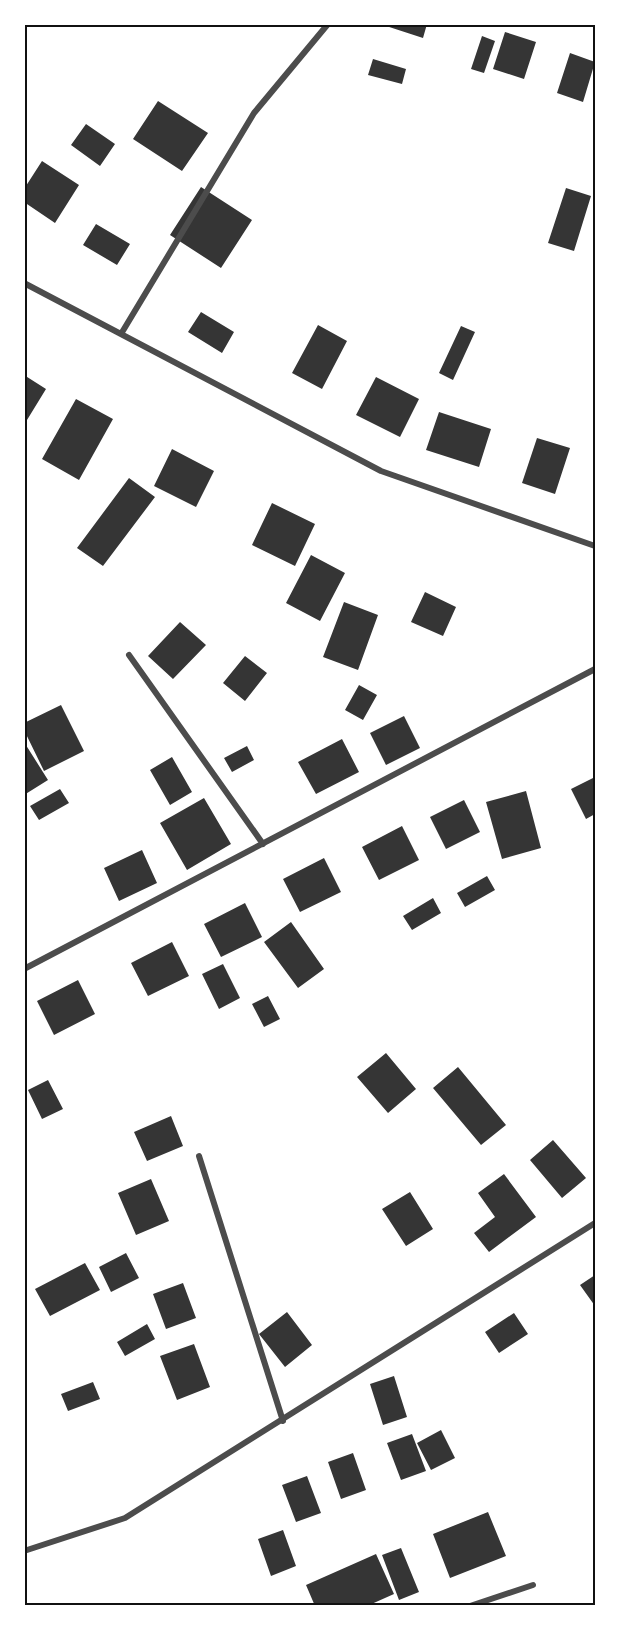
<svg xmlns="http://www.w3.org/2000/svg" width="619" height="1630" font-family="'PT Sans Narrow',sans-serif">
	<rect width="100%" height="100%" fill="#fff"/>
	<path fill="#353535" d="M380,24h47l-4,14z
		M505,32l31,10 -12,37 -31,-10z
		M482,36l13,5 -11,32 -13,-4z
		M570,53l25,9 -12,40 -26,-9z
		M373,59l33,10 -4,15 -34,-9z
		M158,101l50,32 -26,38 -49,-32z
		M86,124l29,20 -15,22 -29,-21z
		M42,161l37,24 -24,38 -31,-21v-13z
		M201,187l51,33 -31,48 -51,-33z
		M566,188l25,8 -17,55 -26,-8z
		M96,224l34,20 -13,21 -34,-20z
		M201,312l33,20 -12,21 -34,-21z
		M318,325l29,16 -25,48 -30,-16z
		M461,326l14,6 -22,48 -14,-7z
		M24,375l22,14 -19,31 -3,-2z
		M376,377l43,22 -19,38 -44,-22z
		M76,399l37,20 -34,61 -37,-21z
		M439,412l52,17 -12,38 -53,-17z
		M537,438l33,10 -15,46 -33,-11z
		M172,449l42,22 -18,36 -42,-21z
		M129,478l26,19 -52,69 -26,-18z
		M272,503l43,21 -20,42 -43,-21z
		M311,555l34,18 -25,48 -34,-18z
		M425,592l31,15 -13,29 -32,-14z
		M344,602l34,13 -20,55 -35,-13z
		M180,622l26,23 -33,34 -25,-23z
		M245,656l22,17 -22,28 -22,-18z
		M359,685l18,10 -14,25 -18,-10z
		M61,705l23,46 -40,20 -20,-41v-7z
		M404,716l16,32 -34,17 -16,-32z
		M342,739l17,33 -43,22 -18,-32z
		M24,742l24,38 -24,15z
		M247,746l7,14 -22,12 -8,-14z
		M172,757l20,35 -22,13 -20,-35z
		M595,777v37l-9,5 -15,-30z
		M60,789l9,14 -30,17 -9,-14z
		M526,791l15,57 -39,11 -16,-57z
		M204,798l27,46 -44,26 -27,-47z
		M464,800l16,32 -34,17 -16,-32z
		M402,826l17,34 -40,20 -17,-33z
		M142,850l15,33 -38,18 -15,-33z
		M324,858l17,34 -41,20 -17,-33z
		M487,876l8,14 -30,17 -8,-14z
		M433,898l8,15 -29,17 -9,-14z
		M245,903l17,34 -41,20 -17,-33z
		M291,922l33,47 -26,19 -34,-46z
		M172,942l17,34 -41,20 -17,-33z
		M223,964l17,34 -21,11 -17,-35z
		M78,980l17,34 -41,21 -17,-34z
		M268,996l12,23 -16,8 -12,-23z
		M386,1053l30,36 -28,24 -31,-36z
		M458,1067l48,58 -25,20 -48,-57z
		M48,1080l15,29 -21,10 -14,-29z
		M171,1116l12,30 -36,15 -13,-29z
		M553,1140l33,38 -24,20 -32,-38z
		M504,1174l32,43 -47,35 -15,-19 21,-16 -17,-24z
		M151,1179l18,42 -33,14 -18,-42z
		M410,1192l23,37 -27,17 -24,-37z
		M126,1253l13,25 -28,14 -12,-25z
		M85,1263l15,27 -50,26 -15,-27z
		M595,1275v31l-15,-21z
		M183,1283l13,35 -30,11 -13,-35z
		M287,1312l25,33 -27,22 -26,-33z
		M514,1313l14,21 -29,19 -14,-21z
		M147,1324l8,15 -30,17 -8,-14z
		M194,1344l16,43 -33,13 -17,-44z
		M394,1376l13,41 -24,8 -13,-41z
		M93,1382l7,17 -32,12 -7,-17z
		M441,1430l14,28 -24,12 -14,-27z
		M412,1434l14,37 -25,9 -14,-37z
		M353,1453l13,37 -25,9 -13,-37z
		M307,1476l14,37 -25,9 -14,-37z
		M488,1512l18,44 -56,22 -17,-44z
		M283,1530l13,36 -25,10 -13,-37z
		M401,1548l18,44 -20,8 -17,-45z
		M376,1554l18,40 -27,12h-52l-9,-21z"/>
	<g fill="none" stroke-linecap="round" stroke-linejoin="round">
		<path stroke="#4c4c4c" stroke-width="6" d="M24,283l357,188 214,75
			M121,334l133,-221 74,-89
			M129,655l134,189
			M24,969l571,-300
			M199,1156l84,265
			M24,1551l101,-33 470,-295
			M470,1606l63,-21"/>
	</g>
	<rect width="619" height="1630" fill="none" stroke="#ffffff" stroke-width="51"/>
	<rect x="26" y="26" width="568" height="1578" fill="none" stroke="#111" stroke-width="2"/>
</svg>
